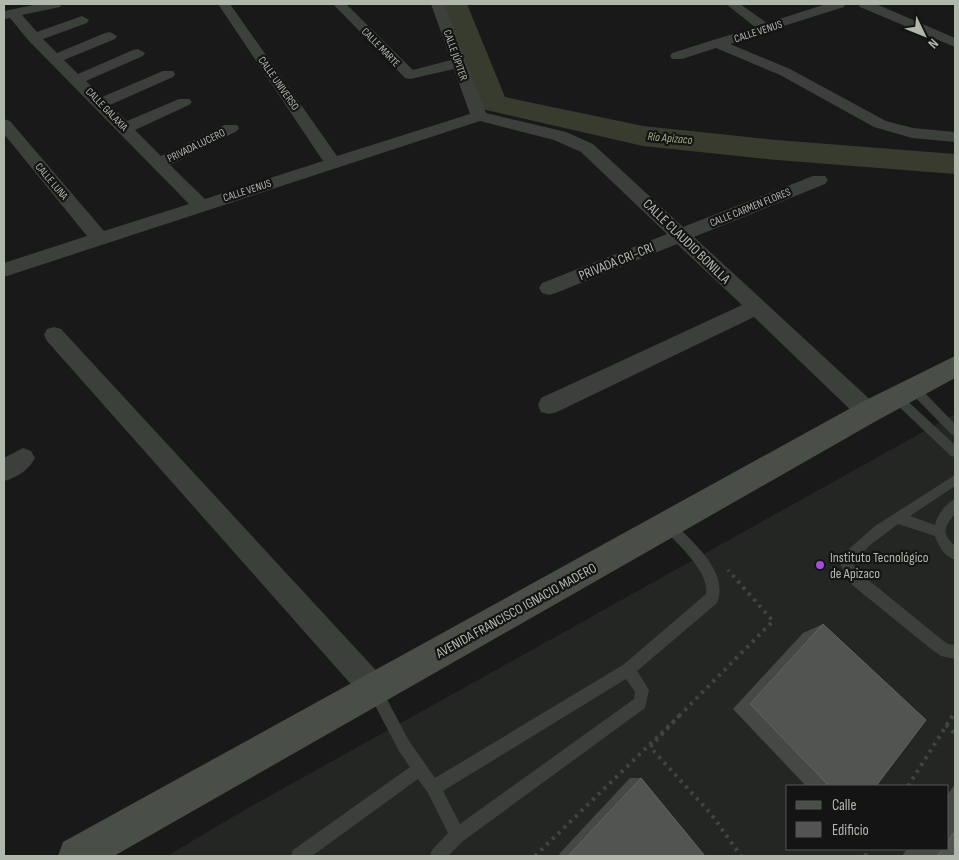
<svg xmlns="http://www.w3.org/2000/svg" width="959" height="860" font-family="'Sofia Sans Condensed',sans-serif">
	<rect width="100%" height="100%" fill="#181918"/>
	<path fill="#242624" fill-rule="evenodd" d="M955,414v442h-788l74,-44zM788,786h160v63h-160z"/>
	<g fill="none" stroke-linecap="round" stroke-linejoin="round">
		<path fill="#373c2f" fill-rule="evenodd" d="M441,4h26l38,93 138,29 134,14 178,14v20l-178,-14 -134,-14 -161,-37 -4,-6z"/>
		<path stroke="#41453f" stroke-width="4" stroke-dasharray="3 5" stroke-linecap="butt" d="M679,716l94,-95 -45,-51
			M946,725l9,9
			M908,786l47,-74
			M535,856l144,-140 -29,31 61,67 30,42
			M865,856l5,-7"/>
		<path fill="#3c403b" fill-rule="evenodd" d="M914,385l4,1 37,38v12l-4,-2 -41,-42 -1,-3 1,-3z
			M897,393l4,2 54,50v12l-4,-1 -58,-55 -1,-3 1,-3z
			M955,475v11l-45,30 25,9c2,-10 11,-22 20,-26v15c-11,13 -14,19 0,32v14c-11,-4 -16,-13 -20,-24l-37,-12 -29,22 -16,18 8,10 80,65 7,5 7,1v14l-14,-3 -10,-7 -80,-65 -11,-20 9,-15 26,-23z
			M668,519l4,2c19,20 58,50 45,82l-80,68 12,19 -4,18 -182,133 -15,15h-18l2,-6 16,-17 -20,-40 -10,-14 -106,77h-21l2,-6 117,-83 -11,-16 -29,-55 -2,-5 2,-5 5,-2 5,2 29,55 26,37 188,-113 83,-71c4,-22 -28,-49 -42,-65l-2,-4 2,-4zM626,679l9,13 -1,7 -174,125 -17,-33z"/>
		<path fill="#3c403b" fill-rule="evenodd" d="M38,4h24l-2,3 -38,8 15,17 45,-16 7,4 -2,3 -44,16 14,14 48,-20 5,-1 7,4 -2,3 -51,21 14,14 55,-24 5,-1 7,4 -2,3 -57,25 16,16 61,-26h10l2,3 -2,3 -63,28 17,16 52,-22h10l3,3 -3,3 -54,25 26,26 64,-31h12l2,3 -2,3 -67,34 35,34 118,-38 -105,-157h12l107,152 133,-42 -16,-45 -44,10 -5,-1 -72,-74h13l67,66 38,-10 -20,-56h13l42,109 80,19 27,12 90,83 130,-51h12l3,4 -3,4 -131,53 182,168 3,7 -3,7 -8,2 -8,-2 -106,-102 -197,95 -8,2 -8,-2 -3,-7 3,-7 201,-93 -65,-61 -121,49 -7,2 -7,-2 -3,-5 3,-5 125,-49 -86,-82 -27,-12 -74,-19 -476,156v-14l83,-27 -83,-102v-15l6,2 94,110 85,-27 -160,-163 -19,-23 -6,1v-8z
			M726,4h14l27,19 59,-19h19l-1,3 -70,22 -2,3 -42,12 60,25 96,52 27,7 42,4v10l-43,-4 -38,-11 -94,-52 -64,-27 -34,11h-10l-2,-3 2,-3 83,-26z
			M858,4h18l79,34v9l-95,-40z
			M54,327l7,2 323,350 4,10 -4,10 -10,4 -10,-4 -317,-358 -3,-6 3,-6z
			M23,448l8,3 4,7c-6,12 -19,20 -31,23v-23z"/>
		<path fill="#494e47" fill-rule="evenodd" d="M955,356v22l-77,42 -764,436h-56l5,-14 795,-438z"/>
	</g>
	<path fill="#464845" d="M823,624l53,162h-70l-73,-77 70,-76z
		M630,778h11l64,78h-144l-2,-2z
		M955,784v72h-53l5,-7h41v-55z"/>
	<path fill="#515450" stroke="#60645e" d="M823,624l103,96 -50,66h-47l-79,-82z
		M641,778l64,78h-137z
		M955,831v25h-18l6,-7h5v-8z"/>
	<circle fill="#a84adf" stroke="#131413" stroke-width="2" cx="820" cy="565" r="5"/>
	<g text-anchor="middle" stroke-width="4.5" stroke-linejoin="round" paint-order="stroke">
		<g font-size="11" fill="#b0b8ab" stroke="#131413">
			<text transform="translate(758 31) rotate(-18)" y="4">CALLE VENUS</text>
			<text transform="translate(381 47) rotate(46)" y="4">CALLE MARTE</text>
			<text transform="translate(456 55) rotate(71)" y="4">CALLE JÚPITER</text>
			<text transform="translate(279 83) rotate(55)" y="4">CALLE UNIVERSO</text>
			<text transform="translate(107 109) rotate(46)" y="4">CALLE GALAXIA</text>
			<text transform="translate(196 145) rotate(-26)" y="4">PRIVADA LUCERO</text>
			<text transform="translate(52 181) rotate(50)" y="4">CALLE LUNA</text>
			<text transform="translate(247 190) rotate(-18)" y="4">CALLE VENUS</text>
			<text transform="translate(750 207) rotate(-22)" y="4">CALLE CARMEN FLORES</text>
		</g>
		<g font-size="12" font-style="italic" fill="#9daf86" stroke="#131413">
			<text transform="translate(670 138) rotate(5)" y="4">Río Apizaco</text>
		</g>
		<g font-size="14" fill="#b0b8ab" stroke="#131413">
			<text transform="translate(687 241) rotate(44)" y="5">CALLE CLAUDIO BONILLA</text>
			<text transform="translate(616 261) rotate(-22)" y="5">PRIVADA CRI-CRI</text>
			<text transform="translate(516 610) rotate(-29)" y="5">AVENIDA FRANCISCO IGNACIO MADERO</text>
		</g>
		<g font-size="14" fill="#b0b8ab" stroke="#131413" text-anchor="start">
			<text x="830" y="562">Instituto Tecnológico<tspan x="830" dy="16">de Apizaco</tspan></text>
		</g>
	</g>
	<rect width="959" height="860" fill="none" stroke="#b0b8ab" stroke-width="10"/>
	<rect x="786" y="785" width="162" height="65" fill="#131413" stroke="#525650"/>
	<rect x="796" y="801" width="25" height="8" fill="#494e47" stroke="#525650"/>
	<text x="832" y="810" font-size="15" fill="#b0b8ab">Calle</text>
	<rect x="796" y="822" width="25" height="15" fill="#515450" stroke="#525650"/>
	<text x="832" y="835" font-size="15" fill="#b0b8ab">Edificio</text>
	<g transform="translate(924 35) rotate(133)" stroke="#131413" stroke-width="4" paint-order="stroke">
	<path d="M0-4L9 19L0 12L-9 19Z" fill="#b0b8ab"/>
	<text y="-8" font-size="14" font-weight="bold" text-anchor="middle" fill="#b0b8ab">N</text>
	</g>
</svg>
